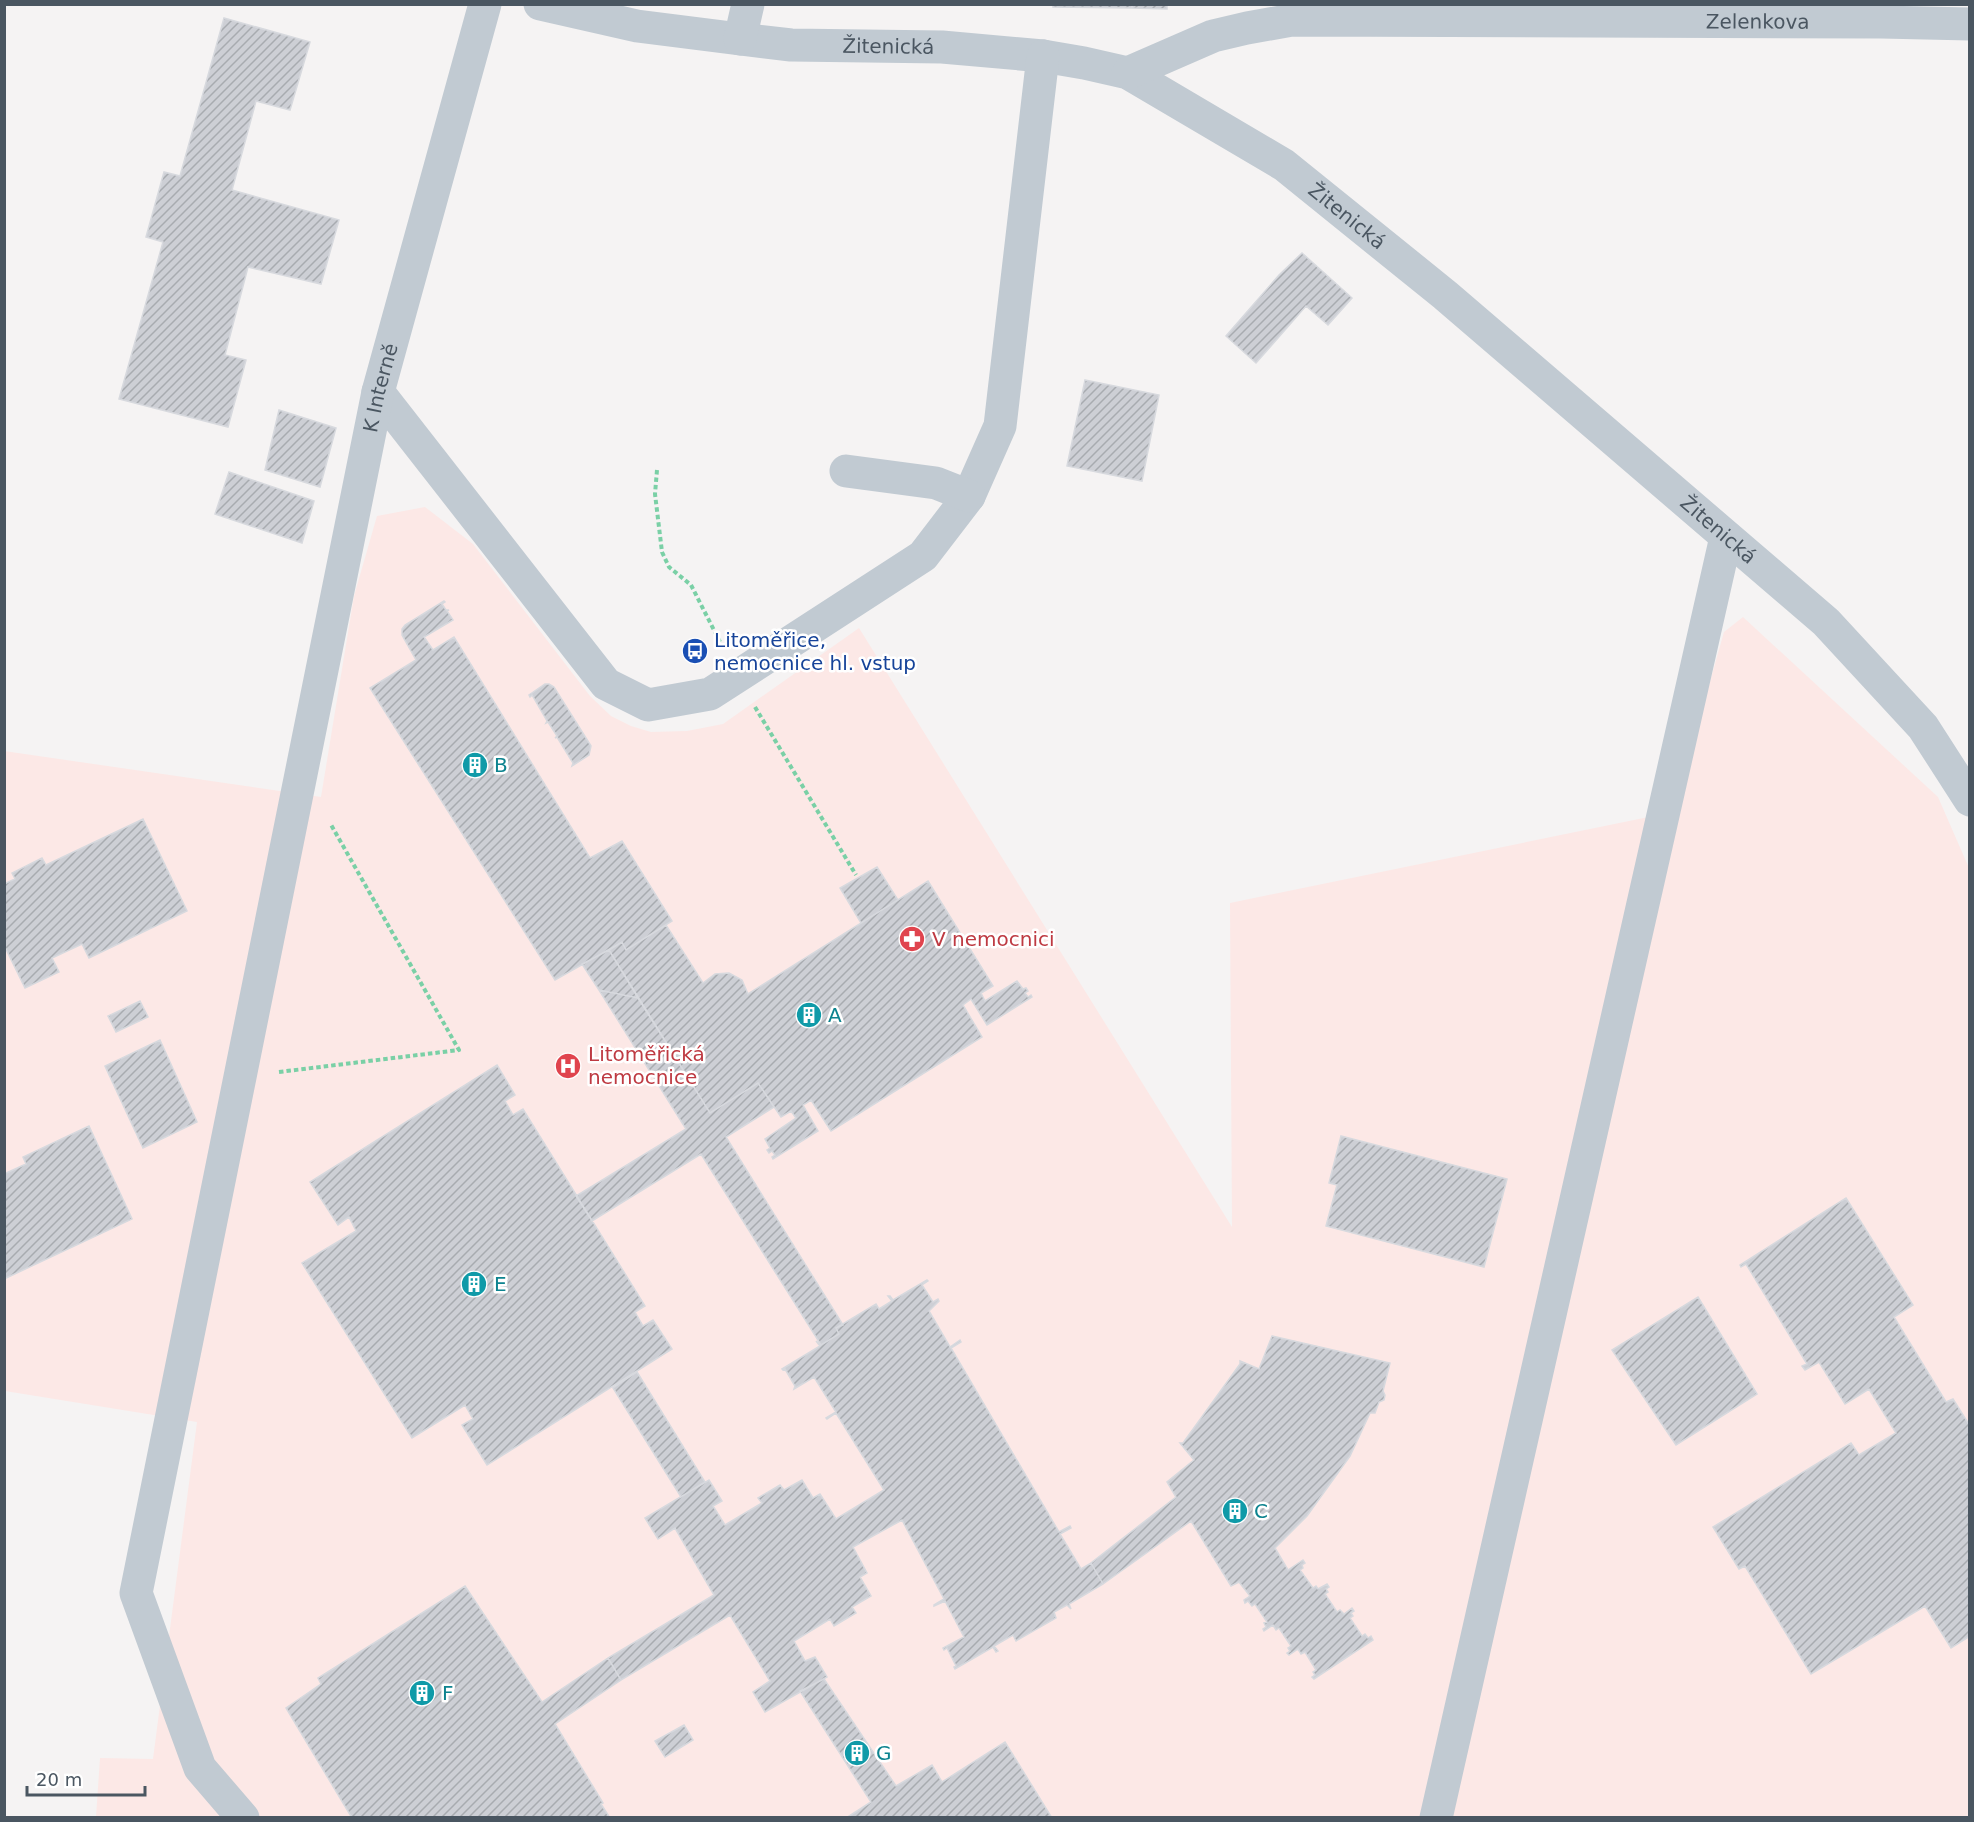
<svg xmlns="http://www.w3.org/2000/svg" width="1974" height="1822" font-family="'DejaVu Sans',sans-serif">
	<defs>
		<pattern id="building-hatch" width="6" height="6" patternUnits="userSpaceOnUse" patternTransform="scale(1.5)"><rect width="6" height="6" fill="#cdcfd5"/><path d="M-1 1l2-2M0 6l6-6M5 7l2-2" fill="none" stroke="#a8abb0"/></pattern>
	</defs>
	<rect width="100%" height="100%" fill="#f5f3f3"/>
	<path fill="#fce8e6" d="M425,507l48,37 117,152 21,20 20,10 20,6 36,-1 36,-7 136,-96 373,599 -2,-324 443,-91 51,-180 19,-15 195,180 31,71v949h-1873l4,-59 53,1 44,-337 -192,-31 -1,-640 317,46 33,-201 23,-80z"/>
	<path fill="url(#building-hatch)" stroke="#d7d9de" stroke-width="1.5" d="M1053,4h79v4l-79,-1z
		M1132,4h35v5l-35,-1z
		M224,18l86,24 -20,68 -34,-9 -24,89 107,30 -18,64 -73,-17 -23,88 21,5 -18,67 -109,-28 44,-157 -17,-5 18,-65 16,4z
		M1302,253l50,45 -24,27 -22,-19 -50,57 -30,-27 53,-61z
		M1085,380l74,15 -17,86 -75,-15z
		M279,410l57,18 -16,59 -55,-17z
		M229,472l85,29 -12,42 -87,-29z
		M444,601l1,1 -3,2 4,6h3l-2,1 6,9 -29,17 9,13 21,-13 136,221 32,-17 50,80 -46,29 -4,-8 -67,38 -185,-292 46,-28 -14,-25v-6l3,-4z
		M545,684h4l5,3 37,59 -2,9 -17,11 1,-3 -16,-26 -2,1 2,-2 -9,-14 -2,1 1,-2 -15,-26 -2,2 -1,-2z
		M143,819l44,92 -98,47 -7,-14 -30,14 7,14 -34,16 -21,-43v-61l11,-5 -3,-6 30,-15 4,7z
		M877,867l21,33 -37,23 -21,-35z
		M928,881l65,105 -12,7 4,8 32,-20 6,8 3,-1 2,3 -3,2 3,4 3,-2 1,2 -45,28 -16,-26 -8,6 19,32 -151,94 -20,-31 -8,5 15,26 -45,28 -1,-2 3,-2 -3,-4 -3,2 -2,-3 3,-2 -5,-9 31,-21 -5,-7 -10,6 -23,-34 -48,30 -101,-163 13,-8 4,8 40,-25 37,58 12,-9 14,-1 13,7 6,14z
		M609,950l29,48 -39,-8 -17,-26z
		M599,990l39,8 72,115 48,-30 16,24 -48,30 117,188 -7,3 3,6 -18,11 -120,-191 -109,67 -16,-25 110,-67z
		M140,1001l8,16 -32,15 -8,-16z
		M160,1040l37,82 -54,26 -38,-82z
		M497,1065l18,30 -10,6 8,14 10,-6 122,197 -10,6 8,14 10,-6 19,29 -185,116 -25,-40 11,-6 -8,-14 -53,33 -110,-175 54,-32 -7,-14 -11,8 -28,-43z
		M89,1126l43,93 -128,60v-105l22,-10 -3,-7z
		M1341,1136l166,43 -23,88 -158,-41 11,-41 -8,-2z
		M1846,1198l67,107 -19,12 52,85 7,-3 17,27v210l-19,12 -26,-42 -114,68 -66,-108 -6,3 -26,-42 138,-84 8,12 37,-22 -27,-44 -24,15 -26,-42 -14,8 -3,-4 5,-2 -61,-100 -5,3 -1,-2z
		M927,1280l1,1 -6,4 11,17 5,-3 1,2 -10,10 21,36 10,-7 1,2 -10,6 108,184 11,-6 1,2 -11,6 21,35 10,-6 12,21 -34,20 2,5 -4,-4 -13,7 2,6 -40,23 -3,-6 -19,11 4,5 -2,1 -3,-5 -38,22 -1,-2 2,-1 -9,-18 -3,2 -1,-2 21,-11 -19,-36 -11,5v-1l10,-6 -42,-79 -49,27 14,26 -7,4 11,19 -19,11 4,6 -22,13 -4,-7 -36,22 11,20 10,-4 12,20 -62,35 -12,-20 17,-11 -40,-66 -109,65 -13,-22 106,-63 -39,-67 -17,11 -13,-21 64,-38 13,21 -9,5 12,19 37,-22 -4,-5 22,-13 4,5 18,-10 11,18 7,-4 16,25 48,-29 -48,-77 -9,6 -1,-1 10,-6 -22,-35 -20,12 1,-3 -10,-17 -2,1 -1,-1 38,-23 -4,-5 5,4 18,-11 -3,-6 40,-24 3,5 13,-8 -4,-5h2l3,4z
		M1698,1297l59,97 -81,51 -64,-95z
		M1272,1336l118,27 -7,28 2,4 -1,5 -5,2 -4,11h-5l-20,43 -43,60 -32,32 13,22 15,-10 2,3 -3,2 1,3 -3,2 13,18 3,-2 2,3 9,-5 2,3 -3,2 2,3 -3,2 12,18 3,-2 4,4 8,-6 2,3 -3,2 2,3 -3,2 12,18 3,-2 3,4 3,-2 2,4 -59,39 -2,-2 3,-2 -2,-3 3,-2 -11,-18 -4,2 -3,-5 -9,6 -2,-2 3,-2 -2,-3 3,-2 -12,-18 -3,2 -3,-5 -9,6 -1,-2 3,-2 -2,-4 3,-1 -12,-18 -3,2 -4,-5 -3,2 -1,-3 6,-4 -11,-14 -8,4 -40,-65 -88,63 -12,-21 85,-66 -9,-15 27,-22 -14,-17h3l57,-79v-3l19,8z
		M637,1372l68,110 -24,15 -68,-109z
		M465,1586l77,116 66,-44 13,22 -66,44 48,79 -2,1 9,14h-258l-66,-110 35,-24 -3,-6z
		M824,1679l72,107 36,-21 10,17 63,-40 47,76h-206l25,-16 -71,-111z
		M684,1725l9,15 -28,17 -10,-16z"/>
	<g fill="none" stroke-linecap="round" stroke-linejoin="round">
		<path stroke="#7ad0a6" stroke-width="4" stroke-dasharray="4.5 3" stroke-linecap="butt" d="M657,470l-2,24 7,58 7,15 22,18 29,57
			M755,707l101,168
			M279,1072l180,-22 -129,-227"/>
		<g stroke="#c1cad2" stroke-width="33">
			<path id="s1" d="M540,4l97,22 103,13 51,6 151,2 101,9 41,7 44,10 156,92 161,130 381,327 97,105 47,73"/>
			<path d="M740,39l8,-35"/>
			<path id="s2" d="M1128,73l85,-37 34,-8 45,-8 589,2 89,2"/>
			<path d="M378,392l228,292 42,21 62,-11 213,-138 46,-60 31,-70 43,-370"/>
			<path d="M846,471l90,12 33,13"/>
			<path id="s3" d="M243,1818l-43,-50 -64,-175 242,-1201 107,-388"/>
			<path d="M1436,1818l290,-1281"/>
		</g>
	</g>
	<defs>
		<g id="bus-disc" transform="scale(1.35)"><circle r="9.5" fill="#1a4fb4" stroke="#fff"/><path d="M-5-6H5V4H4V6H2V4H-2V6H-4V4H-5ZM-3.5-4V0h7V-4ZM-3.5 1.2v1.5H-2V1.2ZM2 1.2v1.5H3.5V1.2Z" fill="#fff"/></g>
		<g id="building-disc" transform="scale(1.35)"><circle r="9.5" fill="#0f9aa8" stroke="#fff"/><path d="M-4-6H4V6H1V3H-1V6H-4ZM-2.5-4.3h1.7v1.8h-1.7ZM.8-4.3h1.7v1.8H.8ZM-2.5-1h1.7V.8h-1.7ZM.8-1h1.7V.8H.8Z" fill="#fff"/></g>
		<g id="pharmacy-disc" transform="scale(1.35)"><circle r="9.5" fill="#e0444e" stroke="#fff"/><path d="M-2-6h4v4h4v4h-4v4h-4v-4h-4v-4h4Z" fill="#fff"/></g>
		<g id="hospital-disc" transform="scale(1.35)"><circle r="9.5" fill="#e0444e" stroke="#fff"/><path d="M-5-5h3v3.5h4V-5h3V5h-3V1.5h-4V5h-3Z" fill="#fff"/></g>
	</defs>
	<g fill-rule="evenodd">
		<use href="#bus-disc" x="695" y="651"/>
		<use href="#building-disc" x="475" y="765"/>
		<use href="#pharmacy-disc" x="912" y="939"/>
		<use href="#building-disc" x="809" y="1015"/>
		<use href="#hospital-disc" x="568" y="1066"/>
		<use href="#building-disc" x="474" y="1284"/>
		<use href="#building-disc" x="1235" y="1511"/>
		<use href="#building-disc" x="422" y="1693"/>
		<use href="#building-disc" x="857" y="1753"/>
	</g>
	<g text-anchor="middle" stroke-width="5" stroke-linejoin="round" paint-order="stroke">
		<g font-size="20" fill="#4a5661" stroke="#fff">
			<text dy="7" stroke="none"><textPath href="#s2" startOffset="639">Zelenkova</textPath></text>
			<text dy="7" stroke="none"><textPath href="#s1" startOffset="352">Žitenická</textPath></text>
			<text dy="7" stroke="none"><textPath href="#s1" startOffset="856">Žitenická</textPath></text>
			<text dy="7" stroke="none"><textPath href="#s3" startOffset="1482">K Interně</textPath></text>
			<text dy="7" stroke="none"><textPath href="#s1" startOffset="1342">Žitenická</textPath></text>
		</g>
		<g font-size="20" fill="#164399" stroke="#fff" text-anchor="start">
			<text x="714" y="647">Litoměřice,<tspan x="714" dy="23">nemocnice hl. vstup</tspan></text>
		</g>
		<g font-size="20" fill="#0d838f" stroke="#fff" text-anchor="start">
			<text x="494" y="772">B</text>
			<text x="828" y="1022">A</text>
			<text x="494" y="1291">E</text>
			<text x="1254" y="1518">C</text>
			<text x="442" y="1700">F</text>
			<text x="876" y="1760">G</text>
		</g>
		<g font-size="20" fill="#be3a42" stroke="#fff" text-anchor="start">
			<text x="932" y="946">V nemocnici</text>
			<text x="588" y="1061">Litoměřická<tspan x="588" dy="23">nemocnice</tspan></text>
		</g>
	</g>
	<rect width="1974" height="1822" fill="none" stroke="#4a5661" stroke-width="12"/>
	<path d="M27 1786v9h118v-9" fill="none" stroke="#4a5661" stroke-width="3"/>
	<text x="36" y="1786" font-size="18" fill="#4a5661" stroke="#ffffff" stroke-width="4.5" paint-order="stroke">20 m</text>
</svg>
